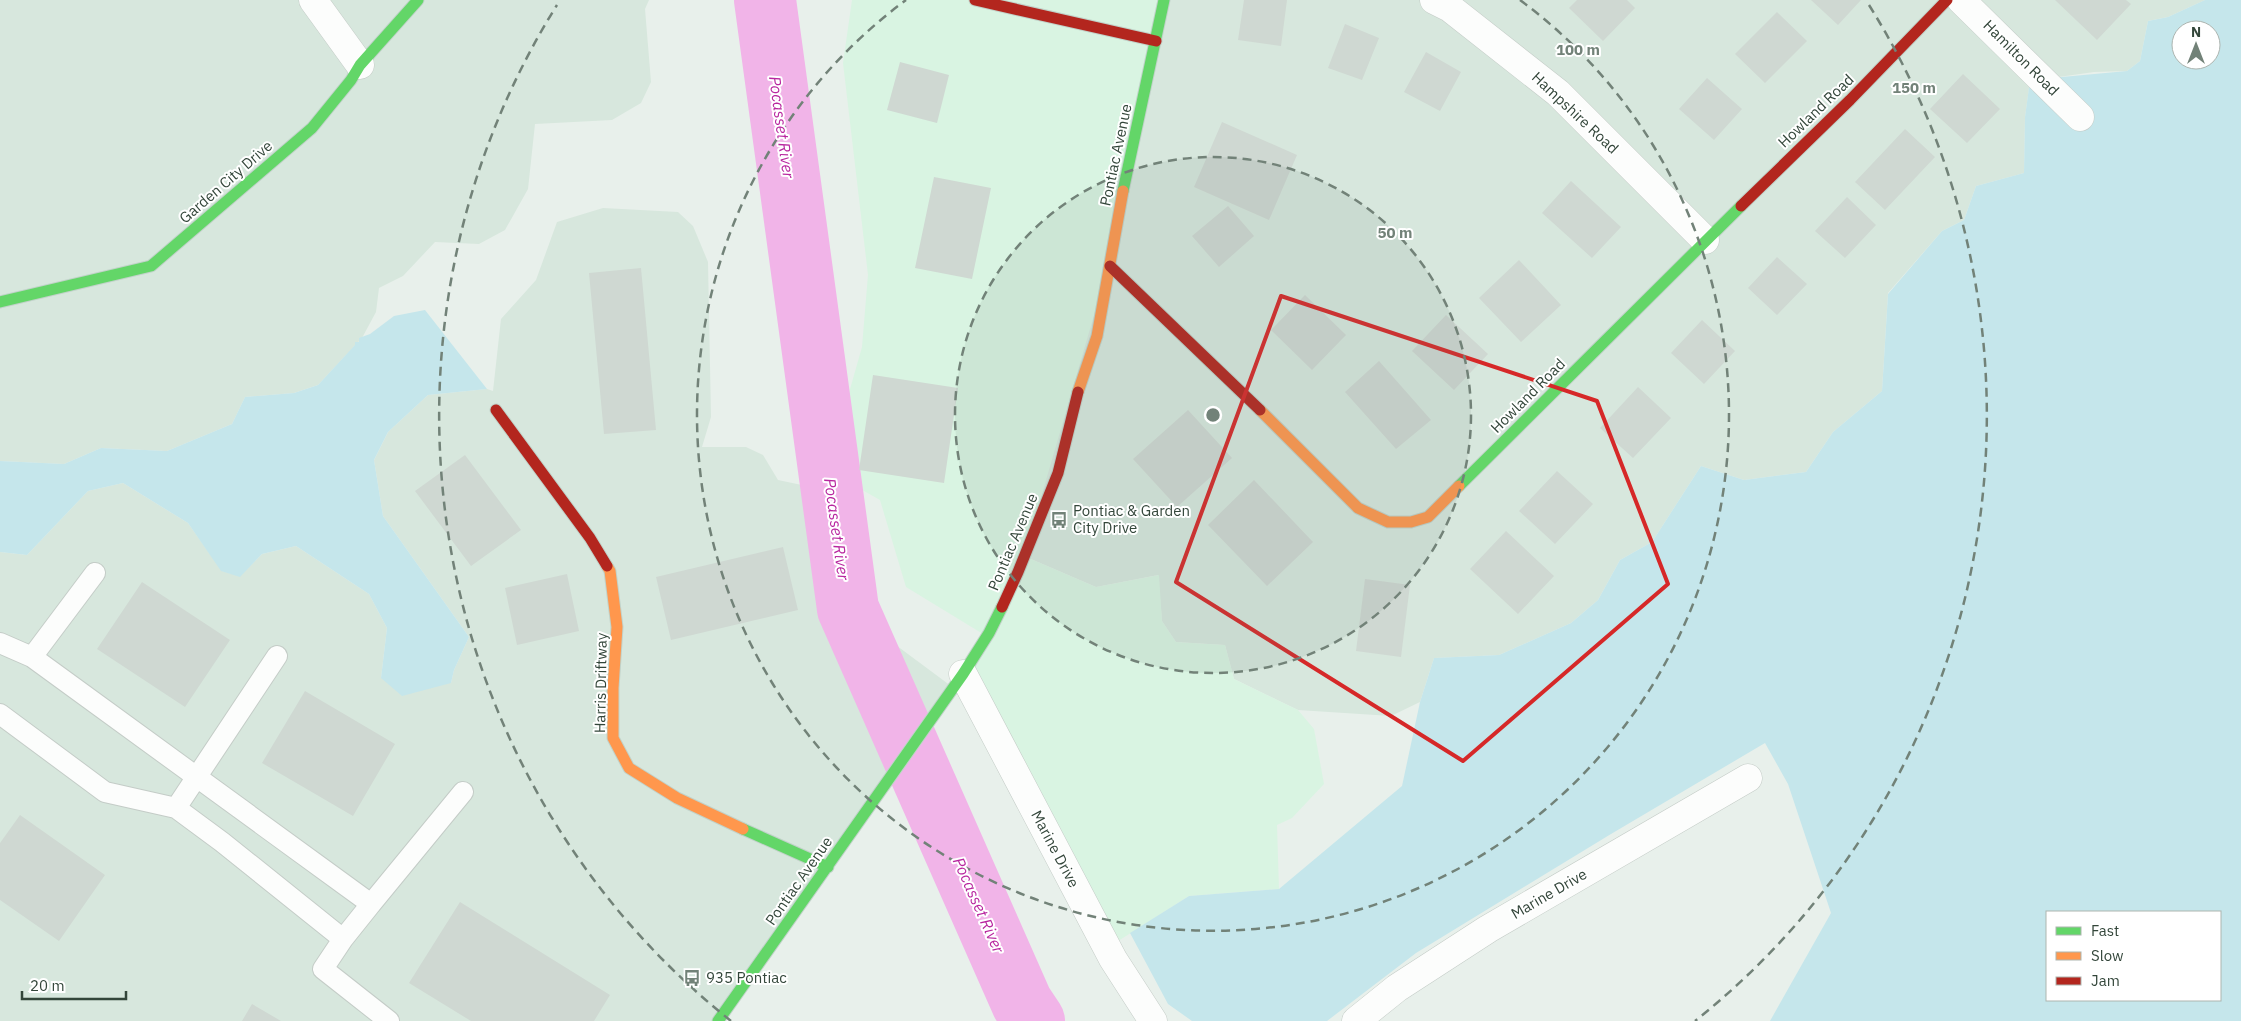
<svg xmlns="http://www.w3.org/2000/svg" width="2241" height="1021" font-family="'IBM Plex Sans',sans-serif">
	<rect width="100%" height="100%" fill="#e8f0eb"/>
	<path fill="#d7e7dd" d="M0,0h649l-4,9 6,73 -10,21 -29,17 -77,4 -7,65 -23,41 -26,14 -44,-2 -32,34 -24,12 -3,24 -14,26 -44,47 -24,8 -49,4 -13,27 -65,27 -66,-3 -37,16 -64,-3z
		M1164,0h1041l-37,17 -20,4 -8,40 -13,10 -33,1 -64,9 -5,36 -1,56 -48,13 -12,34 -22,11 -54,62 -6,98 -49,41 -27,40 -62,8 -43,-14 -49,76 -32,18 -22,40 -27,23 -72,32 -65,3 -14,44 -29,14 -93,-6 -64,-31 -9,-34 -49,-3 -14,-21 -4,-46 -62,12 -72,-31z
		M603,208l75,4 15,14 15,36 3,155 -9,30h44l17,8 15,25 43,9 20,55 20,24 20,66 70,52 -233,335h-718v-469l27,3 61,-64 35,-8 65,40 34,48 18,5 22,-22 34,-8 73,48 18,34 -6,50 70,5 3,-13 15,-33 -86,-121 -9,-56 14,-28 40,-37 59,-6 6,2 8,-72 35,-39 21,-58z"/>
	<path fill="#d9f4e2" d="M852,0h312l-47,236 -93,320 72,31 63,-12 3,46 14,21 49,3 9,34 64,31 16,19 10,55 -32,34 -15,7 2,64 -90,7 -74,47 -151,-267 19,-42 -77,-47 -26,-87 -53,-30 35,-123 6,-72 -25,-212z"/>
	<path fill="#c5e6eb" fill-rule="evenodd" d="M2205,0h36v1021h-471l61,-108 -43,-129 -23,-41 -154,91 -195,119 -89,68h-135l-24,-17 -38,-71 59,-37 90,-7 123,-103 18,-84 14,-44 65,-3 72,-32 27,-23 22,-40 32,-18 49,-76 43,14 62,-8 27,-40 49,-41 6,-97 54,-63 22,-11 12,-34 48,-13 1,-56 5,-37 97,-9 13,-10 8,-40 20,-4zM2181,30h30v30h-30zM2047,912h173v88h-173z
		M425,310l62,79 -59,6 -40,37 -14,28 9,56 86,121 -15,33 -3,13 -49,13 -21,-18 6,-50 -18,-34 -73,-48 -34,8 -22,23 -19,-6 -33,-48 -65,-40 -35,8 -61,64 -27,-3v-91l64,3 37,-16 66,3 65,-27 13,-27 49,-4 24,-8 37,-40v-3h4v-4l11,-4 24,-18z"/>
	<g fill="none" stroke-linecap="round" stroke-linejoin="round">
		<path stroke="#f1b4e8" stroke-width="62" d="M765,0l83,609 174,394 12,18"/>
	</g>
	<path fill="#cfd8d2" d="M1244,0h43l-6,46 -43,-6z
		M1577,0h50l8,8 -32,33 -34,-33z
		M1811,0h50l-23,25z
		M2055,0h71l5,4 -34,36z
		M1777,12l30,29 -42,42 -30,-29z
		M1345,24l34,14 -17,42 -34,-12z
		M1426,52l35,20 -21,39 -36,-19z
		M900,62l49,13 -12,48 -50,-13z
		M1963,74l37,35 -33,34 -37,-34z
		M1707,78l35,31 -28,31 -35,-31z
		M1222,122l75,33 -28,65 -75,-33z
		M1905,129l30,28 -50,53 -30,-28z
		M934,177l57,11 -19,91 -57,-11z
		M1571,181l50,46 -29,31 -50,-45z
		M1847,197l29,28 -31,33 -30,-27z
		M1228,206l26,30 -35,31 -27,-31z
		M1777,257l30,27 -30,31 -29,-27z
		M1519,260l42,45 -40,37 -42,-44z
		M641,268l15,162 -52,4 -15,-161z
		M1305,295l41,40 -34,35 -41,-40z
		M1446,315l42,39 -34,36 -42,-39z
		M1702,320l33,31 -31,33 -33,-31z
		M1379,361l52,59 -35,29 -51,-57z
		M873,375l85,13 -14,95 -85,-13z
		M1638,387l33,31 -38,40 -33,-30z
		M1188,410l44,48 -55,49 -44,-48z
		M465,455l56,75 -50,36 -56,-75z
		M1557,471l36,33 -38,40 -36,-33z
		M1254,480l59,62 -46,44 -59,-61z
		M1506,531l48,45 -36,38 -48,-45z
		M783,547l15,63 -127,30 -15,-63z
		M567,574l12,57 -62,14 -12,-57z
		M1365,579l45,6 -9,72 -45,-6z
		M142,582l88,58 -45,67 -88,-58z
		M305,691l90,53 -42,72 -91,-53z
		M20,815l85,60 -46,66 -59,-41v-57z
		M460,902l150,93 -16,26h-123l-62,-38z
		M252,1004l29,17h-39z"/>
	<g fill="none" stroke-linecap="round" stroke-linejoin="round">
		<g stroke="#c4ccc7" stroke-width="22">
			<path id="lane" d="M0,643l32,14 339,247 -28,35 -20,30 66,52
				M32,657l63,-84
				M0,714l105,78 71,16 46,34 121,97
				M176,808l101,-152
				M371,904l92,-112"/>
		</g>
		<g stroke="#c4ccc7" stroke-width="29">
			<path id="street" d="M313,0l47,65
				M1434,0l16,8 108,85 147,147
				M1961,0l119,117
				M963,674l150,285 40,62
				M1356,1021l41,-33 91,-59 260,-151"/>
		</g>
		<g stroke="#c1d2c9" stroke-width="13">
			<path id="fast" d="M1123,191l41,-191
				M0,302l151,-36 161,-138 39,-48 9,-15 58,-65
				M1459,486l282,-280
				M743,829l85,38
				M718,1021l245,-347 26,-41 13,-26"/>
		</g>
		<g stroke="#c1d2c9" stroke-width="13">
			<path id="slow" d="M1078,392l19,-56 26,-145
				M1260,410l98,98 30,14h23l17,-5 31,-31
				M607,566l3,5 7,56 -4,61v50l16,30 48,30 66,31"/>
		</g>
		<g stroke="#c1d2c9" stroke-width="13">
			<path id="jam" d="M975,0l181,41
				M1741,206l109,-106 97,-100
				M1110,266l150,144
				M496,410l94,128 17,28
				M1002,607l16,-35 40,-99 20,-81"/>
		</g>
		<use href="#lane" stroke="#fcfdfc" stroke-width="20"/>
		<use href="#street" stroke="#fcfdfc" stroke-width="28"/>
		<use href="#fast" stroke="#63d668" stroke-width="11"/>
		<use href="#slow" stroke="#ff974d" stroke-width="11"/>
		<use href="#jam" stroke="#b3261e" stroke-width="11"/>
	</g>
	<path fill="none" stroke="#d62828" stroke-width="4" stroke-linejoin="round" d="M1281,296l316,105 71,183 -205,177 -287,-179z"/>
	<circle cx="1213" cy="415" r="258" fill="#728278" fill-opacity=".12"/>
	<g fill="none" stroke="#728278" stroke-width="2.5" stroke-dasharray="9 6">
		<circle cx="1213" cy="415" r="258"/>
		<path d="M1520 0A516 516 0 1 1 906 0"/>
		<path d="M731 1021A774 774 0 0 1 557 5M1869 5A774 774 0 0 1 1695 1021"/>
	</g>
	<defs>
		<g id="bus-bare" transform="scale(1.35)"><path d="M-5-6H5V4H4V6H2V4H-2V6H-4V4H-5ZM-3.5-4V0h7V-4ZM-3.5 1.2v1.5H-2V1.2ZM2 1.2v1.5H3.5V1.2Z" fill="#728278" stroke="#fff" stroke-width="2.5" paint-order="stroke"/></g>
	</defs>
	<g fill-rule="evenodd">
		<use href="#bus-bare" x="1059" y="520"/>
		<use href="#bus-bare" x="692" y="978"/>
	</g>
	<g text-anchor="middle" stroke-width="4" stroke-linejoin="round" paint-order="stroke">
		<g font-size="15" fill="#33463a" stroke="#fff">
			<text transform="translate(2021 58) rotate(45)" y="5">Hamilton Road</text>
			<text transform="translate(1816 111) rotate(-44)" y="5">Howland Road</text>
			<text transform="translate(1575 113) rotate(43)" y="5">Hampshire Road</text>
			<text transform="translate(1116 155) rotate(-78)" y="5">Pontiac Avenue</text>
			<text transform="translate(226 182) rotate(-41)" y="5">Garden City Drive</text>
			<text transform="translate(1528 396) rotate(-45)" y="5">Howland Road</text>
			<text transform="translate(1013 542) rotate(-67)" y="5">Pontiac Avenue</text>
			<text transform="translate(601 683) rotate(-89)" y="5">Harris Driftway</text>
			<text transform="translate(1055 849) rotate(62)" y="5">Marine Drive</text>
			<text transform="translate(799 881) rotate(-55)" y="5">Pontiac Avenue</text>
			<text transform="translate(1549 894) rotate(-30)" y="5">Marine Drive</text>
		</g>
		<g font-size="15" fill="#33463a" stroke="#fff" text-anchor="start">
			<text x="1073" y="516">Pontiac &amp; Garden<tspan x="1073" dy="17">City Drive</tspan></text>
			<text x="706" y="983">935 Pontiac</text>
		</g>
		<g font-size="16" font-style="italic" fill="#b8269f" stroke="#fff">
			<text transform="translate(782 127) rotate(82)" y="6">Pocasset River</text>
			<text transform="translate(837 529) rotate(82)" y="6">Pocasset River</text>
			<text transform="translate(979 905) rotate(66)" y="6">Pocasset River</text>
		</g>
	</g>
	<circle cx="1213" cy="415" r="8" fill="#728278" stroke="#fff" stroke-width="2.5"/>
	<g font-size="15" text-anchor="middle" font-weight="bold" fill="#728278" stroke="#fff" stroke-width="4" stroke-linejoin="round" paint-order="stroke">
		<text x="1578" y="55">100 m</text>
		<text x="1914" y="93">150 m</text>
		<text x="1395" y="238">50 m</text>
	</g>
	<rect x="2046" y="911" width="175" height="90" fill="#ffffff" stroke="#adb5b0"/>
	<rect x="2056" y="927" width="25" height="8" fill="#63d668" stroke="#adb5b0"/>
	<text x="2091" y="936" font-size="15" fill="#33463a">Fast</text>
	<rect x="2056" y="952" width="25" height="8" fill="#ff974d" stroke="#adb5b0"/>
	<text x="2091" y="961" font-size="15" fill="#33463a">Slow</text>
	<rect x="2056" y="977" width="25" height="8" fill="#b3261e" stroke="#adb5b0"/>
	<text x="2091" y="986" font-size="15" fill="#33463a">Jam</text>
	<g transform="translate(2196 45)"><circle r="24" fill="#ffffff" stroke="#adb5b0"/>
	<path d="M0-4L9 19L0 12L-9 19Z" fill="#728278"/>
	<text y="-8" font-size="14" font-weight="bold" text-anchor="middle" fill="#33463a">N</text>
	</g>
	<path d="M22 991v8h104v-8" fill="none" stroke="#33463a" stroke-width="2.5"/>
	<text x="30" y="991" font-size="15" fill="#33463a" stroke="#ffffff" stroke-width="4" paint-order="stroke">20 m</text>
</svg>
